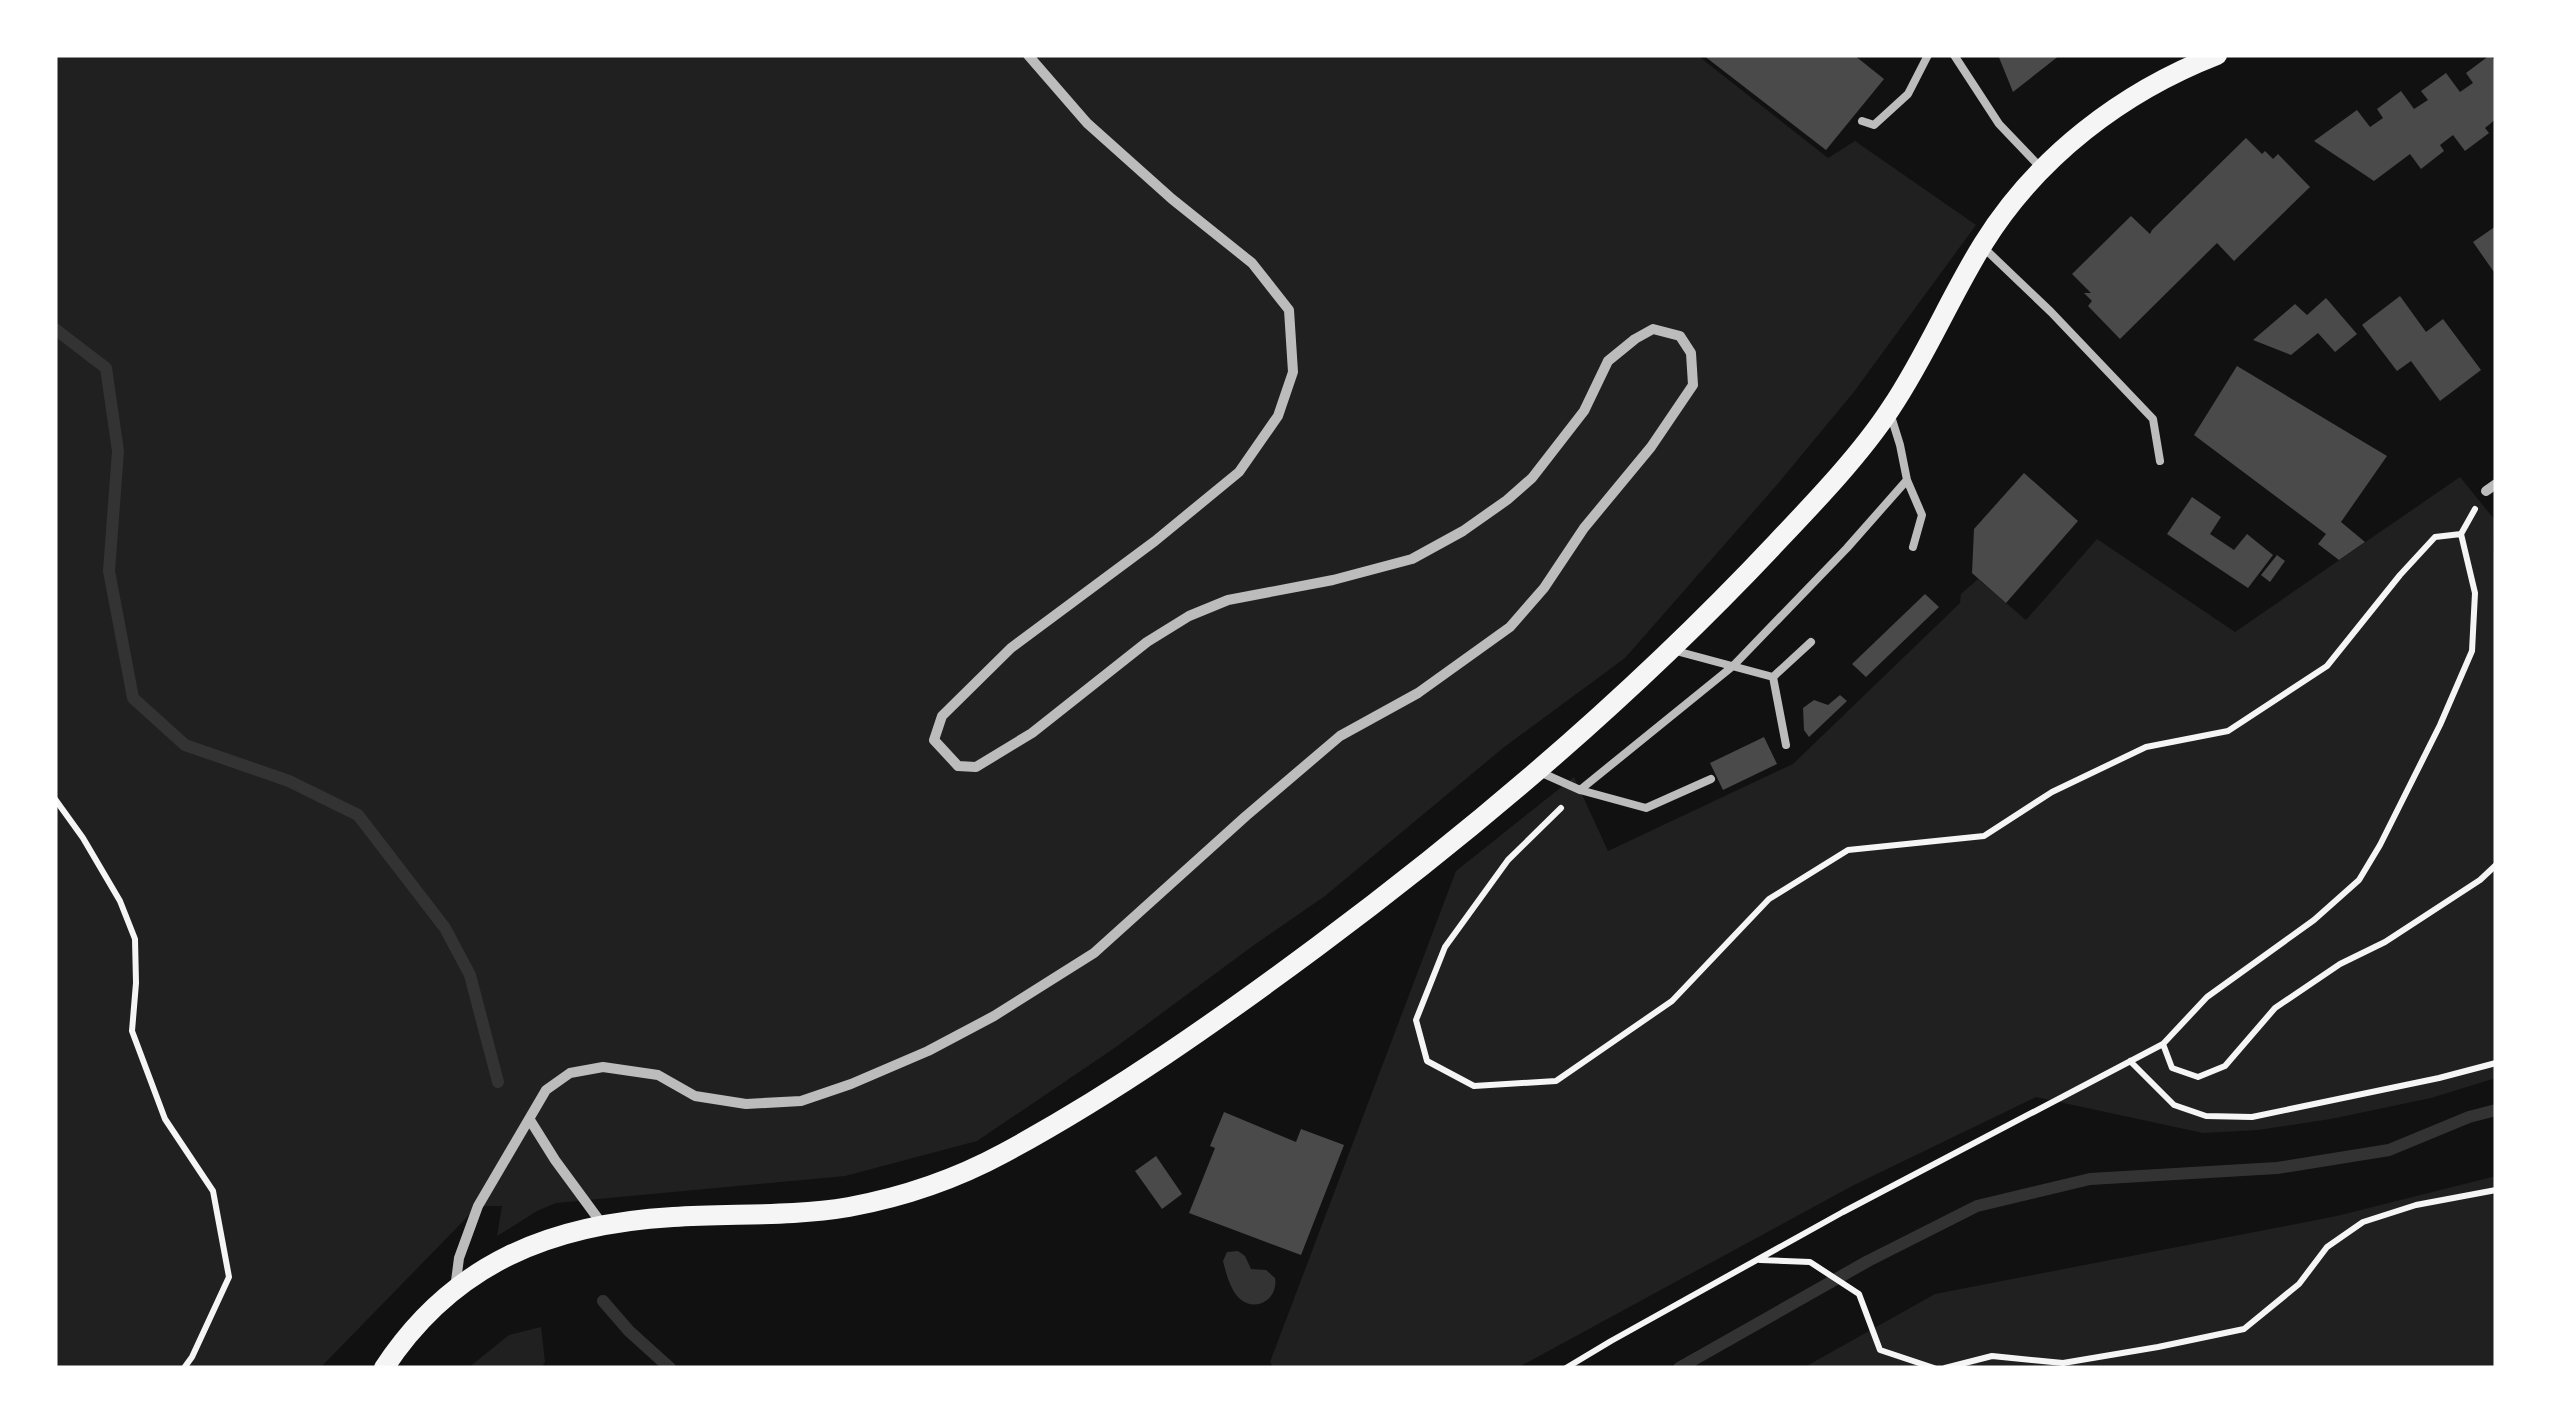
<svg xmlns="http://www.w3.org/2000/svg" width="2551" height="1423" font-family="Raleway,sans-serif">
	<rect width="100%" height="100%" fill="#111"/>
	<path fill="#202020" d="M55,55h1642l131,103 27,-17 121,84 -123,168 -78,94 -150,171 -122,90 -178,148 -71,49 -138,102 -139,94 -132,35 -289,27 -19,8 -40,25 5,-30h-24l-158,162h-265z
		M2460,477l34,42 -1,31 3,4v524l-65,20 -100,21 -73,11 -55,3 -167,-36 -182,88 -337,183h-243l-4,-6 186,-491 118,-94 34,74 185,-87 167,-161 1,-9 17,-15 48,41 71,-81 138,93z
		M2496,1176v192h-693l132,-74 402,-78z
		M541,1327l4,35 -4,6h-73l41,-33z"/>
	<path fill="#333" d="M1238,1251l7,5 6,13 15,1 9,8c4,20 -19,36 -36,20 -9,-9 -13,-25 -16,-37l4,-9z"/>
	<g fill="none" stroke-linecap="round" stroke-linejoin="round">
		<path stroke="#333" stroke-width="12" d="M55,329l51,39 12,83 -9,120 24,127 52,47 104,36 69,34 87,113 25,47 28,107
			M603,1301l26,30 41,37
			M1679,1368l189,-107 109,-55 113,-27 187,-11 112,-18 80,-33 27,-7"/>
	</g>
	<path fill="#4a4a4a" d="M1703,55h151l30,24 -58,71z
		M1998,55h62l-47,37z
		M2490,55l6,7v57l-11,9 4,5 -24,18 -12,-16 -13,10 4,6 -23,18 -11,-15 -36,27 -60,-40 43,-31 13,17 13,-9 -6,-9 24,-18 13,18 14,-9 -7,-9 25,-18 14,19 13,-9 -7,-10z
		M2246,138l16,16 3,-3 8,8 5,-5 32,33 -76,74 -17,-18 -97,96 -32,-33 4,-5 -8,-8h7l-19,-19 59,-58 19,18 2,-4z
		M2496,226v49l-23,-33z
		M2400,296l26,36 17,-13 38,51 -41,31 -29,-40 -14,10 -35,-46z
		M2326,298l31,36 -22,18 -17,-19 -27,22 -38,-15 42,-36 12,11z
		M2237,366l150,90 -46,66 24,20 -26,18 -21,-16 8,-10 -132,-99z
		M2024,473l54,48 -72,82 -34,-30 2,-44z
		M2192,497l29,20 -11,17 24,16 13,-16 26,21 -25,33 -81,-54z
		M2277,555l8,6 -15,21 -9,-7z
		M1925,594l14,13 -73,70 -14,-13z
		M1840,695l7,6 -38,36 -5,-7 -1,-22 11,-8 14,5z
		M1764,737l13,27 -54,26 -13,-27z
		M1224,1112l72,30 5,-13 43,16 -43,110 -112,-42 26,-65 -5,-2z
		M1156,1156l26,38 -20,15 -27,-38z"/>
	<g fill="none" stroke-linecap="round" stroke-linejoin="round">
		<path stroke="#f5f5f5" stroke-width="6" d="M55,799l28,39 37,63 15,38 1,44 -4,48 33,88 48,72 16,86 -37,80 -8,11
			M1561,808l-53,52 -63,87 -29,73 11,41 47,25 82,-5 116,-80 97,-102 79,-49 136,-14 68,-44 94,-45 82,-16 99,-65 73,-91 35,-38 26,-3
			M2163,1044l9,24 26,9 27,-11 50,-58 65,-44 45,-22 95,-62 16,-15
			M2130,1061l44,44 32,11 46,1 187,-39 57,-15
			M1760,1260l50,2 49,32 21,56 54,18
			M1566,1368l45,-27 232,-129 320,-168 44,-47 107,-77 45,-40 21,-35 60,-120 32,-74 3,-58 -14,-59 14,-25
			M1945,1368l47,-12 71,7 95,-16 86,-18 55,-45 28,-37 36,-25 53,-17 80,-15"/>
		<path stroke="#bcbcbc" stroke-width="8" d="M1954,55l45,69 43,45
			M1862,121l12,4 34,-31 20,-39
			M1985,249l66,63 102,107 7,42
			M1907,480l15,35 -9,32
			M1676,651l97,26
			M1786,745l-13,-68 38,-35
			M1542,773l38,17 66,18 65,-29
			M1580,790l153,-124 114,-118 60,-68 -7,-35 -10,-32"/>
		<path stroke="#bcbcbc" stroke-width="10" d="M2486,491l10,-7
			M530,1120l25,40 47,64
			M455,1289l4,-31 19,-52 68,-116 24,-17 33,-6 55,8 37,21 51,8 55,-3 50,-17 77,-33 66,-35 100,-63 152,-137 94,-80 78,-43 92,-66 34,-39 40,-60 67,-81 42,-62 -2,-32 -11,-17 -27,-7 -18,10 -27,22 -24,50 -52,67 -25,22 -44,31 -51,28 -79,21 -105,20 -39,16 -42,26 -115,91 -56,34 -18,-1 -24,-26 8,-24 69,-68 144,-107 84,-69 39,-56 15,-44 -4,-62 -37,-47 -80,-64 -85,-76 -59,-68"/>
		<path stroke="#f5f5f5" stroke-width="20" d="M384,1368c69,-105 167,-144 289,-151 59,-4 118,0 176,-10 54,-10 107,-28 155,-54 111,-60 213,-132 314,-207 164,-122 319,-255 459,-404 38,-40 84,-88 114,-134 35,-52 59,-111 92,-164 54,-87 139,-152 234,-189"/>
	</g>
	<rect width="2551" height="1423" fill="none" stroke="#ffffff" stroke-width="115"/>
</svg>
